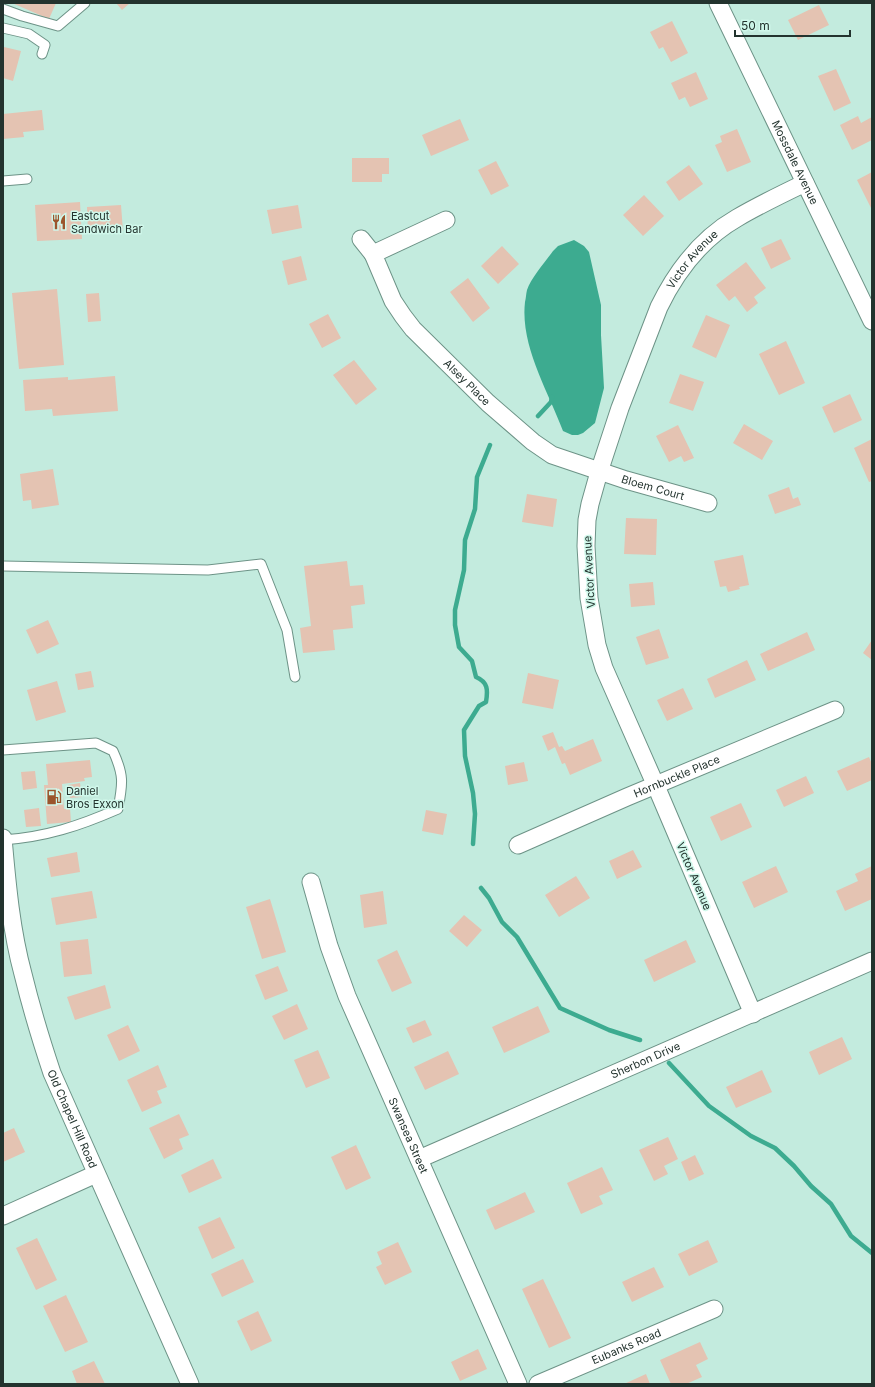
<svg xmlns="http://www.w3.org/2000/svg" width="875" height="1387" font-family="Inter,sans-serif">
	<rect width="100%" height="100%" fill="#c3ebde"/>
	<path fill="#3dab90" d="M574,240l10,6 5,6 12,53v30l3,53 -9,35 -12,10 -5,2h-6l-9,-4c-15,-40 -43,-85 -38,-129 1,-4 1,-8 2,-12 4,-12 18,-28 26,-39l5,-5z"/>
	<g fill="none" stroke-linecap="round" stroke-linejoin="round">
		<path stroke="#3dab90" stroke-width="4.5" d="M538,416l13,-14 1,-5
			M473,844l2,-30 -2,-21 -8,-37 -1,-26 15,-24 7,-4c2,-12 2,-20 -10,-25l-4,-16 -13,-14 -4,-22v-15l9,-40 1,-30 10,-31 2,-32 13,-32
			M481,888l8,10 13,24 15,15 43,71 49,22 31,10
			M669,1063l40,43 42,30 24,12 19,18 17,20 20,18 20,32 21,17"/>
	</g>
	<path fill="#e4c3b2" d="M12,3h44l-7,16z
		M116,3h14l-8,7z
		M819,5l10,20 -31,15 -10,-20z
		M672,21l16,32 -17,9 -8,-15 -4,2 -9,-17z
		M4,47l17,4 -8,30 -10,-3z
		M836,69l15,34 -17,8 -16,-35z
		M696,72l12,27 -18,8 -5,-10 -6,3 -8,-17z
		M42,110l2,20 -21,2 1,5 -21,2v-25z
		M858,116l3,7 11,-6v9l-1,1 1,13 -20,10 -12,-25z
		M460,119l9,21 -38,16 -9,-21z
		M737,129l14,33 -24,10 -12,-27 7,-3 -2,-6z
		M352,158h37v16h-7v8h-30z
		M496,161l13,25 -18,9 -13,-25z
		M689,165l14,19 -24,17 -13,-19z
		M872,172v38l-15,-30z
		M644,195l20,21 -21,20 -20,-21z
		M80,202l2,37 -45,2 -2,-36z
		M121,205l2,26 -35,2 -1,-26z
		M298,205l4,23 -30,6 -5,-24z
		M781,239l10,20 -20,10 -10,-21z
		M502,246l17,18 -21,20 -17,-18z
		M301,256l6,24 -19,5 -6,-24z
		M746,262l20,26 -12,9 4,6 -11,9 -12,-16 -6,5 -13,-16z
		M468,278l22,30 -17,14 -23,-30z
		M57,289l7,76 -45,4 -7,-76z
		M99,293l2,28 -13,1 -2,-28z
		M328,314l13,24 -19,10 -13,-24z
		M706,315l24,10 -14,33 -24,-11z
		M786,341l19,42 -26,12 -20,-41z
		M354,360l23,29 -21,16 -23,-30z
		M680,374l24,8 -11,29 -24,-8z
		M115,376l3,35 -65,5 -1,-7 -27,2 -2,-31 45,-3v3z
		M850,394l12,26 -28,13 -12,-26z
		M744,424l29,17 -11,19 -29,-17z
		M678,425l16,33 -10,4 -3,-6 -12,6 -13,-26z
		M872,439v42l-3,1 -15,-34z
		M53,469l6,36 -27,4 -1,-9 -8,1 -3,-27z
		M789,487l4,12 5,-2 3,8 -26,9 -7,-19z
		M527,494l30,5 -4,28 -31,-5z
		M626,518l31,1 -1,36 -32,-1z
		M743,555l6,30 -10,2 1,2 -12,3 -2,-6 -6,1 -6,-26z
		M347,561l3,25 13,-1 2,19 -14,2 2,22 -20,2 2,20 -32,3 -3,-25 11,-2 -7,-60z
		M653,582l2,23 -24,2 -2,-23z
		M48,620l11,24 -22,10 -11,-24z
		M659,629l10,29 -23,7 -10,-28z
		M807,632l8,18 -47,21 -8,-17z
		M872,640v20l-9,-7z
		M747,660l9,20 -41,18 -8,-19z
		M91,671l3,16 -16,3 -3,-16z
		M528,673l31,7 -6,29 -31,-6z
		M57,681l9,31 -30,9 -9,-31z
		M683,688l10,21 -26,12 -10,-21z
		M553,732l6,15 3,-1 3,5 28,-12 9,22 -32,14 -5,-12 -3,1 -7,-17 -7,4 -6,-15z
		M869,757l3,7v16l-25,11 -10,-20z
		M90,760l2,17 -8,1 1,3 -23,3 2,25 6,-1 1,14 -24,2 -3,-39h4l-2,-21z
		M524,762l4,19 -20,4 -3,-19z
		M35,771l2,17 -14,2 -2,-18z
		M806,776l8,17 -30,14 -8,-17z
		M80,783l2,14 -12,1 -2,-13z
		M741,803l11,24 -31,14 -11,-24z
		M39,808l2,18 -15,1 -2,-17z
		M426,810l21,4 -4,21 -21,-4z
		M633,850l9,17 -25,12 -8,-18z
		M77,852l3,20 -29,5 -4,-19z
		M776,866l12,26 -34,16 -12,-26z
		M872,866v33l-27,12 -9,-20 22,-10 -3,-7z
		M576,876l14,22 -31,19 -14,-22z
		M92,891l5,27 -41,7 -5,-27z
		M383,891l4,33 -23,4 -4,-33z
		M270,899l16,53 -24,7 -16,-52z
		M464,915l18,15 -15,17 -18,-16z
		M88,939l4,35 -28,3 -4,-35z
		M686,940l10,22 -42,20 -10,-22z
		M397,950l15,33 -20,9 -15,-32z
		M278,966l10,25 -23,9 -10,-25z
		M105,985l6,23 -36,12 -8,-23z
		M297,1004l11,25 -24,11 -12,-24z
		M538,1006l12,26 -46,21 -12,-26z
		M425,1020l7,15 -19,8 -7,-15z
		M128,1025l12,26 -21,10 -12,-26z
		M842,1037l10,22 -33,16 -10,-23z
		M318,1050l12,28 -24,10 -12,-28z
		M448,1051l11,23 -34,16 -11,-23z
		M158,1065l9,22 -10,4 5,12 -20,9 -15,-32z
		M762,1070l10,22 -36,16 -10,-21z
		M179,1114l10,21 -10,4 4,10 -19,10 -15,-31z
		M14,1128l11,24 -22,10v-29z
		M668,1137l10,22 -14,7 4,8 -14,7 -15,-31z
		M356,1145l15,33 -25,12 -15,-33z
		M695,1155l9,19 -15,7 -8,-19z
		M213,1159l9,19 -33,15 -8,-18z
		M602,1167l11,23 -14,6 4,8 -22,10 -14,-31z
		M525,1192l10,20 -40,18 -9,-20z
		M220,1217l15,31 -23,11 -14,-32z
		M37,1238l20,42 -21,10 -20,-42z
		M708,1240l10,22 -29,14 -11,-22z
		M398,1242l14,30 -27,13 -9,-18 6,-3 -5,-12z
		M243,1259l11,23 -32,15 -11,-23z
		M654,1267l10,20 -32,15 -10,-20z
		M543,1279l28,59 -22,10 -27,-59z
		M66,1295l22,47 -23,10 -22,-46z
		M258,1311l14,30 -21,10 -14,-30z
		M700,1342l8,17 -12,6 6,12 -16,7h-15l-11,-24z
		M478,1349l9,20 -27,12 -9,-19z
		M94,1361l11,23h-28l-5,-13z
		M646,1374l4,10h-26z"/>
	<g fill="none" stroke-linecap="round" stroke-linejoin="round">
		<g stroke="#6d9387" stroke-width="11">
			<path id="service" d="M3,9l19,7 36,10 27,-23
				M3,28l26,6 16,11 -3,9
				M3,181l24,-2
				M3,566l205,4 53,-6 26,66 8,47
				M3,750l93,-7 17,8c11,24 10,32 5,58 -39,17 -72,28 -115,31"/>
		</g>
		<g stroke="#6d9387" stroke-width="19">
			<g id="minor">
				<path id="s1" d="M718,3l154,318"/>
				<path id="s2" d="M446,220l-73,34 20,47 10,15 10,13 75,74 45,39 19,13 74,25 82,23"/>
				<path d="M361,239l12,15"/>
				<path id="s3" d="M3,838c4,45 8,92 20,136 8,33 18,66 29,99l138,311"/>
				<path id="s4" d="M518,845l109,-48 208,-87"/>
				<path id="s5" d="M311,882l18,64 18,50 171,388"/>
				<path id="s6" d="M753,1014l-97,-228 -52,-118 -7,-23 -8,-47 -3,-52 1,-26 3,-16 9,-32 21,-64 39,-101c17,-35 43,-69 78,-89 22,-13 45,-24 68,-35"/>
				<path id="s7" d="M419,1159l453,-198"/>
				<path d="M3,1216l93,-42"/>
				<path id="s8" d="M538,1384l176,-75"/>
			</g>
		</g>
		<use href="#service" stroke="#fff" stroke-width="9"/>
		<use href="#minor" stroke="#fff" stroke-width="17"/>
	</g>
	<defs>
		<g id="restaurant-bare" transform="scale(1.2)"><path d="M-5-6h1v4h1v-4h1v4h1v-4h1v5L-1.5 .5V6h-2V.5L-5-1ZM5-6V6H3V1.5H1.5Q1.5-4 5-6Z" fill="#9b552c" stroke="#d0f8eb" stroke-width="2.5" paint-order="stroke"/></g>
		<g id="fuel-bare" transform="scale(1.2)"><path d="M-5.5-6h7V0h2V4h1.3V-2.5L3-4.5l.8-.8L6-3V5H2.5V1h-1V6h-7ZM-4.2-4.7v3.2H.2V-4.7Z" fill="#9b552c" stroke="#d0f8eb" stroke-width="2.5" paint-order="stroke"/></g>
	</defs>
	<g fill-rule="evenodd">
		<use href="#restaurant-bare" x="59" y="222"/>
		<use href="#fuel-bare" x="54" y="797"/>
	</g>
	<g text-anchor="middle" stroke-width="3" stroke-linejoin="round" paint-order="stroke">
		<g font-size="11" fill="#23332e" stroke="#d0f8eb">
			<text dy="4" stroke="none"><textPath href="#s1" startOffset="177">Mossdale Avenue</textPath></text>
			<text dy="4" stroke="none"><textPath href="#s6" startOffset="810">Victor Avenue</textPath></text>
			<text dy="4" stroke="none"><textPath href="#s2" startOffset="242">Alsey Place</textPath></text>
			<text dy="4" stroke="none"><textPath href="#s2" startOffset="460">Bloem Court</textPath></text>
			<text transform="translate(589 572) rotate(-93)" y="4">Victor Avenue</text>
			<text dy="4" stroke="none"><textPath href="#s4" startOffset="173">Hornbuckle Place</textPath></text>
			<text transform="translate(694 876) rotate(67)" y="4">Victor Avenue</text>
			<text dy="4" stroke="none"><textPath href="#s7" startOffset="247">Sherbon Drive</textPath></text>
			<text dy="4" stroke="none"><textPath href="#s3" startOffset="291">Old Chapel Hill Road</textPath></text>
			<text dy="4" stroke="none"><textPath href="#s5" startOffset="272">Swansea Street</textPath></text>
			<text dy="4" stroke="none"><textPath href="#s8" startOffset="96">Eubanks Road</textPath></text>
		</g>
		<g font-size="11" fill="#23332e" stroke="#d0f8eb" text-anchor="start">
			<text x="71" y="220">Eastcut<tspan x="71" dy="13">Sandwich Bar</tspan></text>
			<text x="66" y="795">Daniel<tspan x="66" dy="13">Bros Exxon</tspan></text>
		</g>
	</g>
	<rect width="875" height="1387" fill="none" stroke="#23332e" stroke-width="8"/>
	<path d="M735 30v6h115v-6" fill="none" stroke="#23332e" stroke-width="2"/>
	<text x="741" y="30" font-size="12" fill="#23332e" stroke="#d0f8eb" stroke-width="3" paint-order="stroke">50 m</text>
</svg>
